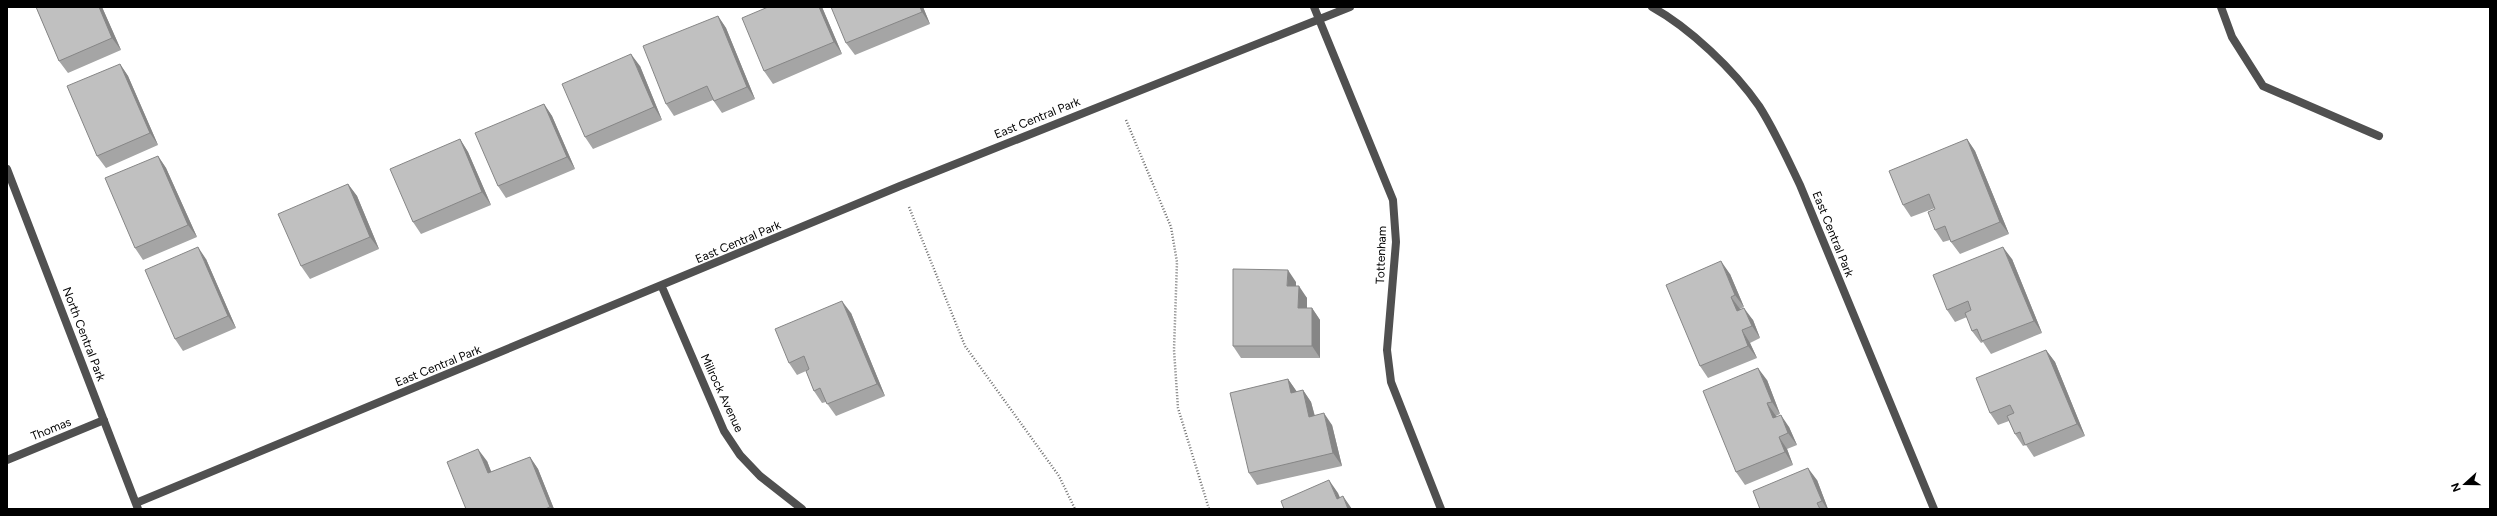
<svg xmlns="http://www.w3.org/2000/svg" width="2497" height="516" font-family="Figtree,sans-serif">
	<rect width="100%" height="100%" fill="#fff"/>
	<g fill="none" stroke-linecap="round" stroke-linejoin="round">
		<path stroke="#727272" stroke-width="2.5" stroke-dasharray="1 2" stroke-linecap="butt" d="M1126,120l45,107 6,35 -3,88 4,58 31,101
			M909,207l56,139 94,130 16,33"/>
		<path stroke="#505050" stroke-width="8" d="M2221,7l11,30 31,49 116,50"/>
		<path stroke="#505050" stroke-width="8" d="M1314,7l79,193 3,42 -9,108 4,32 50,127
			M1652,7c38,21 82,63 107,99 16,25 28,52 41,79l134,324
			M7,169l131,340
			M662,287l62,144 16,24 20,21 42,33
			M7,460l97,-40
			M136,503l764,-317 450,-179"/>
	</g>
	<path fill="#a5a5a5" d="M36,7h66l19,43 -53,23 -9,-12z
		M768,7h54l20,47 -69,30 -9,-13z
		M923,7l7,17 -75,31 -9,-12z
		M718,16l8,12 29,71 -33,14 -9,-13 -39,16 -8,-12z
		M120,64l8,12 30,69 -52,23 -9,-12z
		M640,66l22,54 -69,29 -8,-12z
		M544,104l8,12 23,53 -69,29 -8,-12z
		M460,139l8,13 23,53 -70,29 -8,-12z
		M1967,139l8,12 34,83 -49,20 -9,-12 -1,-2 -7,2 -8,-12v-22l-24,9 -8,-12z
		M158,156l8,12 31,69 -54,23 -8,-12z
		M348,184l9,12 22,53 -69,30 -9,-13z
		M206,259l30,69 -53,23 -8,-12z
		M2012,259l30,74 -51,21 -8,-12 -2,1 -9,-12 -5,-14 -12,5 -8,-12z
		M1730,274l14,33 -4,2v1l13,10 7,18 -10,5 7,15 -49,20 -8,-12z
		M1296,282v4l11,12v10h5l8,12v38h-79l-8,-12z
		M851,313l34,83 -49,20 -10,-14 -4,1 -8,-12 -8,-20 -9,4 -8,-12z
		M2046,350l9,12 30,74 -51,21 -8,-12 -3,1 -8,-12 -6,-13 -11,4 -8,-12z
		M1288,379l9,13 6,-2 8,12 4,14 17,9 10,41 -85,19 -8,-12z
		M1767,380l13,34 -4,2v1l13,10 8,18 -10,4 6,16 -48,20 -9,-13z
		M530,457l8,12 16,40h-88l21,-48 4,11z
		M1817,480l11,29h-68z"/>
	<path fill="#868686" d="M99,7h3l19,43 -9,-12z
		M819,7h3l20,47 -8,-12z
		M920,7h3l7,17 -8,-12z
		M718,16l8,12 29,71 -8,-12z
		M631,54l9,12 22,54 -8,-13z
		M120,64l8,12 30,69 -8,-12z
		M544,104l8,12 23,53 -8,-12z
		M460,139l8,13 23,53 -9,-13z
		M1967,139l8,12 34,83 -9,-12z
		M158,156l8,12 31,69 -9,-12z
		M348,184l9,12 22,53 -9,-12z
		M198,247l8,12 30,69 -8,-12z
		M2003,247l9,12 30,74 -8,-12z
		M1721,261l9,13 14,33 -9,-12z
		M1288,270l8,12v16l-9,-12z
		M1299,286l8,12v22l-9,-12z
		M1731,297l9,12 5,15 -8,-13z
		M842,301l9,12 34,83 -8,-12z
		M1312,308l8,12v38l-8,-12z
		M1744,308l9,12 7,18 -8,-12z
		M1742,330l8,13 7,15 -9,-12z
		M2046,350l9,12 30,74 -8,-12z
		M1758,368l9,12 13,34 -8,-12z
		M1288,379l9,13 -6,1z
		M1303,390l8,12 7,27 -9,-12z
		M1767,403l9,13 6,14 -9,-12z
		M1324,413l8,12 10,41 -9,-13z
		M1781,415l8,12 8,18 -9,-12z
		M1779,437l8,12 6,16 -8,-13z
		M478,449l9,12 10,25 -9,-13z
		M530,457l8,12 16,40h-2l-2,-2z
		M1808,468l9,12 11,29h-1l-5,-8z
		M1329,480l9,13 7,16 -8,-10z
		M1343,496l9,13h-4z"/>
	<path fill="#c0c0c0" stroke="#868686" d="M36,7h63l13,31 -53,23z
		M768,7h51l15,35 -70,29 -22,-53z
		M831,7h89l2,5 -76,31z
		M718,16l29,71 -33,14 -7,-15 -41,18 -23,-58z
		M631,54l23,53 -69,30 -23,-53z
		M120,64l30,69 -53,23 -30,-70z
		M544,104l23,53 -69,29 -23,-53z
		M460,139l22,53 -69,30 -23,-53z
		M1967,139l33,83 -49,20 -6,-16 -10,4 -7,-18 7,-3 -6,-15 -26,11 -14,-34z
		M158,156l30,69 -53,23 -30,-70z
		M348,184l22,53 -69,29 -23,-52z
		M198,247l30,69 -53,23 -30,-69z
		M2003,247l31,74 -52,20 -5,-12 -5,2 -7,-18 6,-3 -3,-9 -21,9 -14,-35z
		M1721,261l14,34 -4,2 6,14 7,-3 8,18 -10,4 6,16 -48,20 -34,-81z
		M1233,269l55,1 -1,16h12l-1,22h14v38h-79z
		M842,301l35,83 -50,20 -7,-16 -6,3 -8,-20 3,-2 -5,-13 -15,7 -14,-34z
		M2046,350l31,74 -52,21 -5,-13 -5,2 -8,-18 7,-3 -4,-8 -20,8 -14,-35z
		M1758,368l14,34 -5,1 6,15 8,-3 7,18 -9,4 6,15 -49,20 -33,-81z
		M1288,379l3,14 12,-3 6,27 15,-4 9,40 -84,20 -19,-80z
		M478,449l10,24 42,-16 20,50 -5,2h-79l-19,-47z
		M1808,468l14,33 -5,2 3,6h-60l-7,-18z
		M1329,480l8,19 6,-3 5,13h-64l-3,-8z"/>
	<g text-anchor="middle" stroke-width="3" stroke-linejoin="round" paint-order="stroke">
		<g font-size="12" fill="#000" stroke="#fff">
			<text transform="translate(1037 118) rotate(-22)" y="4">East Central Park</text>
			<text transform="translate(1833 234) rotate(68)" y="4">East Central Park</text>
			<text transform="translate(738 242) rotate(-23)" y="4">East Central Park</text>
			<text transform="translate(1381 255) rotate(-88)" y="4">Tottenham</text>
			<text transform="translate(84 334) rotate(69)" y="4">North Central Park</text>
			<text transform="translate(438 366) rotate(-22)" y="4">East Central Park</text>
			<text transform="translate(722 393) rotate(65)" y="4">Millrock Avenue</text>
			<text transform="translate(51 429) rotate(-22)" y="4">Thomas</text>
		</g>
	</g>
	<rect width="2497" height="516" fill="none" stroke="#000000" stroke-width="16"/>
	<g transform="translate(2465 484) rotate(249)" stroke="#ffffff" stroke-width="3" paint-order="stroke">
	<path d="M0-3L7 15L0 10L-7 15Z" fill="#000000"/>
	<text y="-6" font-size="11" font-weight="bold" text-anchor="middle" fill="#000000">N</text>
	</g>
</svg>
